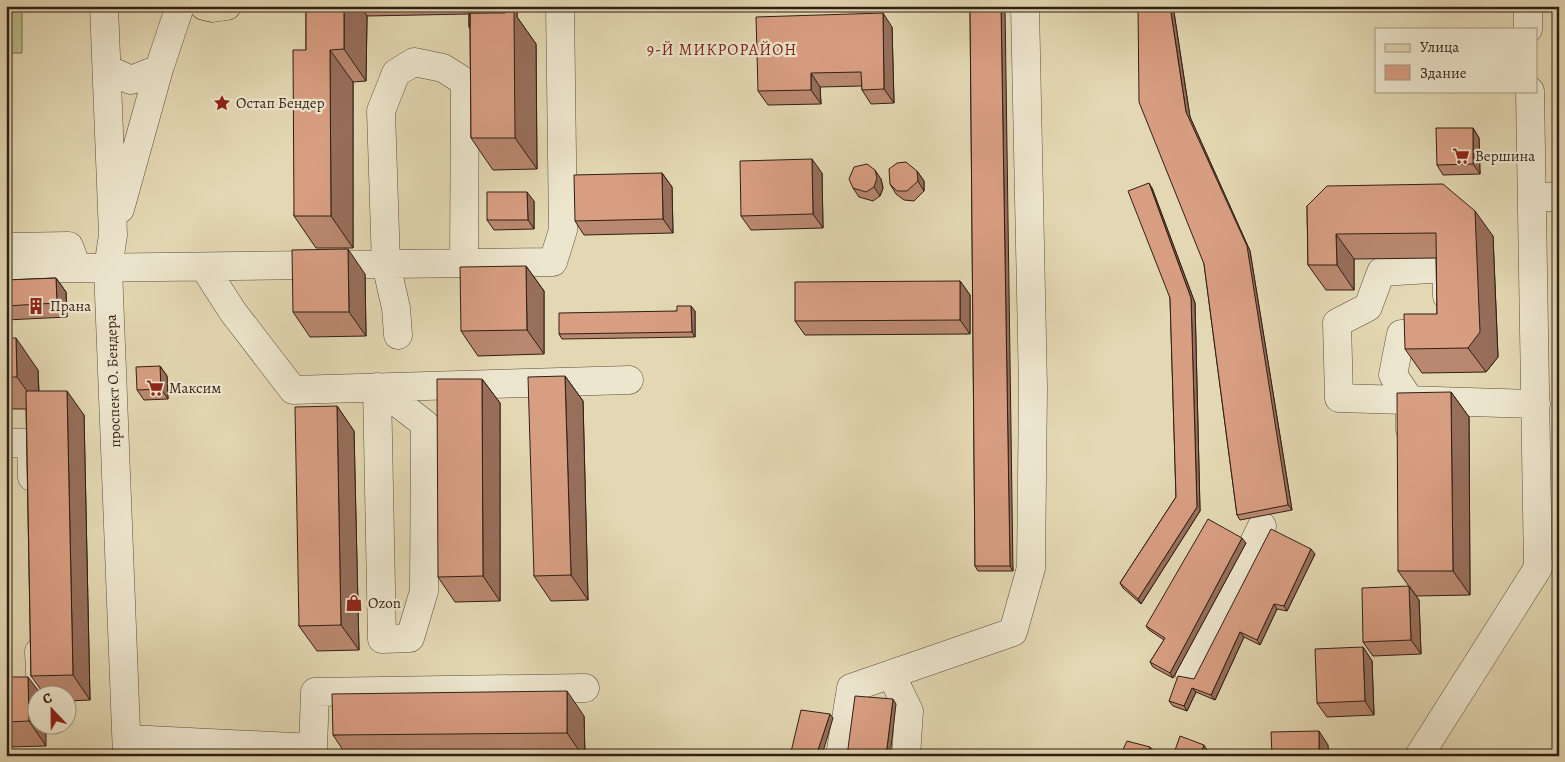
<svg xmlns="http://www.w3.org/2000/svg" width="1565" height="762" font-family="Alegreya,serif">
	<rect width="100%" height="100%" fill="#e3d8b3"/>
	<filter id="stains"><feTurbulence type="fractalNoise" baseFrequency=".004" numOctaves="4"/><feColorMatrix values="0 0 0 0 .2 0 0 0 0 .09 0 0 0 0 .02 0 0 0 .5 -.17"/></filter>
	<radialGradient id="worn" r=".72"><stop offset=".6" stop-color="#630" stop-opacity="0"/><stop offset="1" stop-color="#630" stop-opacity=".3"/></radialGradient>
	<path fill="#babc88" stroke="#756e4e" d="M6,6h16v47h-16z"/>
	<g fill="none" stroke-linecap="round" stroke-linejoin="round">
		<g stroke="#5d4d3c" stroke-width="29">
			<path id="minor" d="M104,6l9,229 -5,33 19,488
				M1528,6v23
				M107,69l24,11 28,-11
				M1533,197h26
				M120,209l39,-140 21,-63
				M6,247l63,-1 8,22
				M204,267l29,45 60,78 336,-10
				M6,269l547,-7 10,-32 -3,-224
				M1447,296l-1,-28 -65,4 -13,35 -31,16 2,75 197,6
				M398,335l-2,-27 -10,-44 -5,-153 15,-38 18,-11 29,6 22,14 -1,181
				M377,387l48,37 -1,167 -14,47 -28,1z
				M1410,429v-29l-17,-25 8,-41 41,-2
				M6,443h25l1,34
				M891,674l18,37 -3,45
				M1190,675l72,-149
				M6,692l35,-1 -2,-39
				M128,739l185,9 2,-56 270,-4
				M840,756l11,-68 162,-56 18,-64 2,-180 -8,-382
				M1419,756l119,-188 -8,-477"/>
		</g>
		<g stroke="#301f14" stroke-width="29">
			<path id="major" d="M204,6l8,2 15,-2"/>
		</g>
		<use href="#minor" stroke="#ede6ce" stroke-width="28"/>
		<use href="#major" stroke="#e3d8b3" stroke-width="28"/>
	</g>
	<path fill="#ba8870" stroke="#301f14" d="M306,6h211v11l19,27 1,125 -44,1 -22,-32 -1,-109 -1,-2v-13l-102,2 -1,65 -13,1v166h-37l-22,-32 12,-166z
		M970,6l43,565h-35l-3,-5z
		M1138,6h35l17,111 60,134 42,259 -52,10 -3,-5 -33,-251z
		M892,27l2,76 -23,1 -9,-14v-4l-42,1 1,17 -53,1 -10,-14z
		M1473,128l6,10 1,36 -37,1 -6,-10z
		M917,171l7,10v10l-10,10 -10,-1 -8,-6 -6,-10z
		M662,173l10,14 1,46 -89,2 -9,-14z
		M822,173l1,55 -72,2 -10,-14z
		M881,179l2,9 -3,8 -7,5 -14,-4 -6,-9z
		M1152,188l43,115 5,208 -59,93 -18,-16 -3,-5 56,-86 -6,-199z
		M534,201v28l-40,1 -7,-10z
		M1307,206l186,30 5,121 -12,15 -64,1 -17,-24 32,-35 -1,-56 -82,1v31h-28l-18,-25z
		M526,266l18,25v63l-66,2 -17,-25z
		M365,274l1,62 -56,1 -17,-25z
		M56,278l10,14 1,25 -61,3v-40z
		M960,281l10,14v39l-165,1 -10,-14z
		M677,311h18v26l-133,2 -3,-5z
		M6,338l32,32 1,21 45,24 6,285 -22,1v-7h-24l-13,-18 -5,-267h-20z
		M160,366l7,10 1,23 -24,1 -7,-10z
		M565,376l18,25 5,199 -37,1 -17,-25z
		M482,379l18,24v198l-45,1 -17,-25z
		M1451,392l18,25 1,178 -54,1 -18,-25z
		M337,406l17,25 5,219 -42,1 -18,-25z
		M1246,543l-73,135 -20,-11 -3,-5 14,-22 -15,-10 -3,-4z
		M1315,554l-28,57 -10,-2 -17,36 -16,-8 -29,63 -19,-8 -9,19 -14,-5 -4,-5 25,-22z
		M1409,586l10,14 2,54 -48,2 -10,-14z
		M1363,647l9,14 2,54 -47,2 -10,-14z
		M6,677l40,69 -40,1z
		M584,716l1,40h-238l-14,-21z"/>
	<path fill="#976f5b" stroke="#301f14" d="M344,6h16l7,10 -1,65 -22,-32z
		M505,6h12v11l19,27 1,125 -22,-31 -10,-112z
		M1001,6h4l8,565 -3,-5z
		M1170,6h3l17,111 60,134 42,259 -4,-5 -102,-393z
		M883,13l9,14 2,76 -10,-14z
		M330,50l23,32v166l-22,-32z
		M811,73l9,14 1,17 -10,-14z
		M1473,128l6,10 1,36 -7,-10z
		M812,159l10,14 1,55 -10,-14z
		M875,170l6,9 2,9 -3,8 -6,-9z
		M917,171l7,10v10l-6,-10z
		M662,173l10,14 1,46 -10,-14z
		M1149,183l3,5 43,115 5,208 -59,93 -3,-5 59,-92 -6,-209z
		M527,192l7,9v28l-6,-9z
		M1475,211l18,25 5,121 -12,15 -18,-24z
		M1336,234l18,25v31l-17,-25z
		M348,249l17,25 1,62 -17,-24z
		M526,266l18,25v63l-17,-24z
		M56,278l10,14 1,25 -10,-14z
		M960,281l10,14v39l-10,-14z
		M691,306l4,5v26l-3,-5z
		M16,338l22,32 1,38 -22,-31z
		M160,366l7,10 1,23 -7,-10z
		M565,376l18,25 5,199 -17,-25z
		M482,379l18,24v198l-17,-25z
		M67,391l17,24 6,285 -17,-25z
		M1451,392l18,25 1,178 -17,-24z
		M337,406l17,25 5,219 -18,-25z
		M1242,538l4,5 -73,135 -3,-5z
		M1311,549l4,5 -28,57 -3,-5z
		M1409,586l10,14 2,54 -10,-14z
		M1274,604l3,5 -17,36 -3,-5z
		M1240,632l4,5 -29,63 -4,-5z
		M1363,647l9,14 2,54 -9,-14z
		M28,677l13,17h-3v30h8v22l-17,-25z
		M1192,688l4,4 -9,19 -3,-5z
		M567,691l17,25 1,40h-2l-16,-23z
		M893,699l3,5 -6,52h-4z
		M830,714l3,4 -11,37 -4,-5z
		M1319,731l9,14 1,11h-10z
		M1204,745l3,5 -2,6h-5z
		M1150,747l4,4 -2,5h-6z"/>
	<path fill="#d89e82" stroke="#301f14" d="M306,6h38v43l-14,1 1,166h-37l-1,-166h13z
		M469,6h36v7h-35v14h-1z
		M970,6h31l9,560h-35z
		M1138,6h32l16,106 61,134 41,259 -51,10 -33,-251 -65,-162z
		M514,12l1,126h-44l-1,-125z
		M883,13l1,76 -22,1 -1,-18 -50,1v17l-53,1 -2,-74z
		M1436,128h37v36l-36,1z
		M812,159l1,55 -72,2 -1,-55z
		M906,162l11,9 1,10 -11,10h-10l-7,-7 -1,-15 8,-6z
		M867,164l8,6 2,8 -3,9 -8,5 -13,-4 -4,-9 5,-12z
		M662,173l1,46 -88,2 -1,-46z
		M1149,183l42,115 6,209 -59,92 -18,-16 56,-86 -6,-199 -42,-107z
		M1443,184l32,27 5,121 -12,16 -63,1 -1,-35h33l-1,-81 -100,1 1,31h-29l-1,-59 20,-20z
		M487,192h40l1,28h-41z
		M348,249l1,63h-56l-1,-62z
		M526,266l1,64 -66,1 -1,-64z
		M56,278l1,25 -51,3v-26z
		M960,281v39l-165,1v-39z
		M677,306h14l1,26 -133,2v-21l118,-2z
		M6,338h10l1,39h-11z
		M160,366l1,23 -24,1 -1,-23z
		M565,376l6,199 -37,1 -6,-199z
		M437,379h45l1,197 -45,1z
		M26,391h41l6,284 -42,1z
		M1451,392l2,179h-55l-1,-178z
		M337,406l4,219 -42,1 -4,-219z
		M1208,519l34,19 -72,135 -20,-11 15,-24 -19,-12z
		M1271,529l40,20 -27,57 -10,-2 -17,36 -17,-8 -29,63 -19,-7 -8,18 -15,-5 9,-25 16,3z
		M1409,586l2,54 -48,2 -1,-54z
		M1363,647l2,54 -48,2 -2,-54z
		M6,677h22l1,44 -23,1z
		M567,691v42l-234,2 -1,-41z
		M855,696l38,3 -7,57h-39z
		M801,710l29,4 -12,36 11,3 -1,3h-38z
		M1319,731v25h-47l-1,-24z
		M1180,736l24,9 -4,11h-27z
		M1127,741l23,6 -4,9h-26z"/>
	<defs>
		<g id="sight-bare" transform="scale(1.35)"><path d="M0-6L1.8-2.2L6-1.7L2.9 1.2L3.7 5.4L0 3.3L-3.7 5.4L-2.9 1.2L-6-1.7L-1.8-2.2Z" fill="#8f2418" stroke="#ede6ce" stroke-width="2.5" paint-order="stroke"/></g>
		<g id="supermarket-bare" transform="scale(1.35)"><path d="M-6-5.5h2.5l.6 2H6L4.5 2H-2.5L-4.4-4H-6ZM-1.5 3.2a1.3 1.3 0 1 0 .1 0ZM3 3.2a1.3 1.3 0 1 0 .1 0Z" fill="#8f2418" stroke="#ede6ce" stroke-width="2.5" paint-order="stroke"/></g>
		<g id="building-bare" transform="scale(1.35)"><path d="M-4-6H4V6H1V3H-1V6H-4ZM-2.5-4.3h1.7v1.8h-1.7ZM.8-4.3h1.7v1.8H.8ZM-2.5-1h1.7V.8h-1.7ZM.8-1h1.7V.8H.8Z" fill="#8f2418" stroke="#ede6ce" stroke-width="2.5" paint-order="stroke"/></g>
		<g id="shop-bare" transform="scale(1.35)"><path d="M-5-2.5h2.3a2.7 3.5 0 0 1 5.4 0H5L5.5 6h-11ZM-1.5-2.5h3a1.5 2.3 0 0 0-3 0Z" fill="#8f2418" stroke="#ede6ce" stroke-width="2.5" paint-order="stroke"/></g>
	</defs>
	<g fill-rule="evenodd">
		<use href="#sight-bare" x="222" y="103"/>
		<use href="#supermarket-bare" x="1461" y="156"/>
		<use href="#building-bare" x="36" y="306"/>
		<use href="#supermarket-bare" x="155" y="388"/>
		<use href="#shop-bare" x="354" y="603"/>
	</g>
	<g text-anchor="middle" stroke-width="4.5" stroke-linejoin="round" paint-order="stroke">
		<g font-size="15" fill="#301f14" stroke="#ede6ce" text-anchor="start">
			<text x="236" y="108">Остап Бендер</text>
			<text x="1475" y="161">Вершина</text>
			<text x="50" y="311">Прана</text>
			<text x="169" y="393">Максим</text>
			<text x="368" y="608">Ozon</text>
		</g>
		<g font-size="15" fill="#301f14" stroke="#ede6ce">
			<text transform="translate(113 381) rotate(-92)" y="5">проспект О. Бендера</text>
		</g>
		<g font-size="16" letter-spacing="1" fill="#7a1f14" stroke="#ede6ce">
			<text x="722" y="55">9-Й МИКРОРАЙОН</text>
		</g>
	</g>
	<rect width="1565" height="762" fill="none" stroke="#e3d8b3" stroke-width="25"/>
	<rect x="8" y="8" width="1550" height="747" fill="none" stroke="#301f14" stroke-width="2.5"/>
	<rect x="12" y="12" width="1540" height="737" fill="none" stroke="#301f14"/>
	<rect x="1375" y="28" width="162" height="65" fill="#ede6ce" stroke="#a19684"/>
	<rect x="1385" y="44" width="25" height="8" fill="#e3d8b3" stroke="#a19684"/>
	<text x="1420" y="52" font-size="15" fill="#301f14">Улица</text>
	<rect x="1385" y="65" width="25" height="15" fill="#d89e82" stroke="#a19684"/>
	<text x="1420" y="78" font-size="15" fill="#301f14">Здание</text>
	<g transform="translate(52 710) rotate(338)"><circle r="24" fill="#ede6ce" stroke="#a19684"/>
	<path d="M0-4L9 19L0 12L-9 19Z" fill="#8f2418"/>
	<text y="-8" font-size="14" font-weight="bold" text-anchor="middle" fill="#301f14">С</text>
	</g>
	<rect width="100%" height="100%" filter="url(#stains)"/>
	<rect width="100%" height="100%" fill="url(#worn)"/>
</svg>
